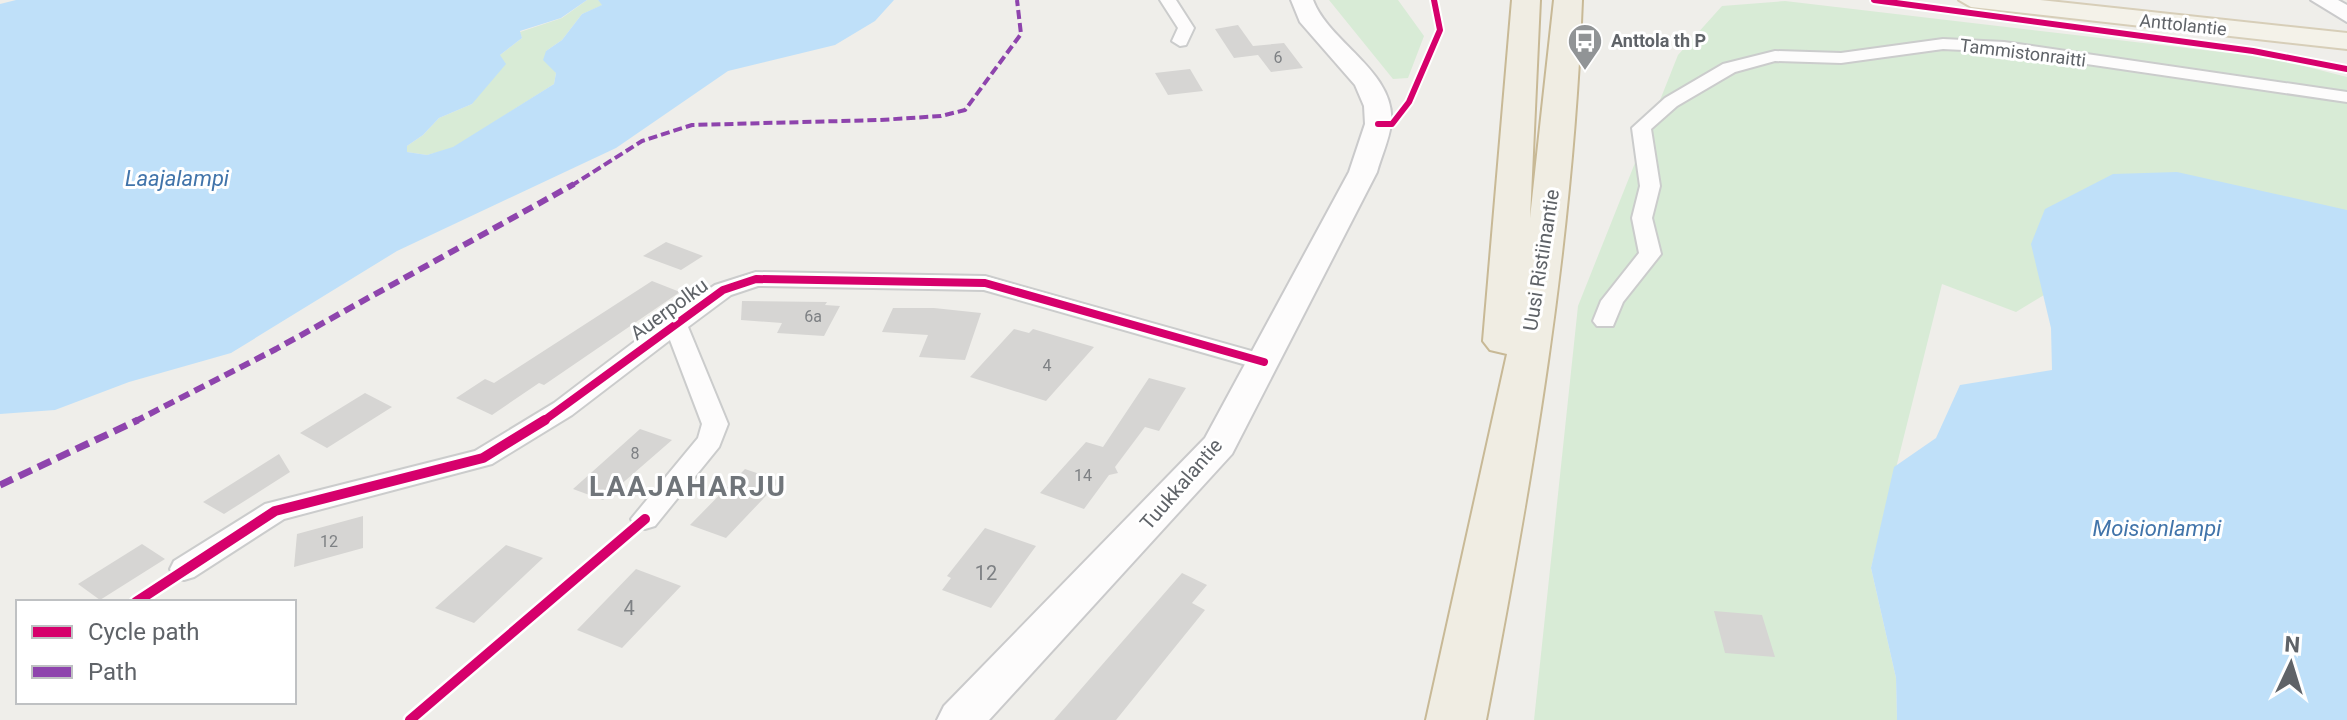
<svg xmlns="http://www.w3.org/2000/svg" width="2347" height="720" font-family="Roboto,sans-serif">
	<rect width="100%" height="100%" fill="#efeeea"/>
	<path fill="#d8ebd6" d="M587,0h11l5,5 -21,9 -20,26 -16,11 10,22 -2,11 -101,64 -26,7 -20,-3v-6l16,-11 16,-17 33,-14 28,-49 22,-17 -2,-6 42,-14z
		M1329,0h69l26,36 -16,42 -15,1z
		M1785,1l487,57 75,19v140l-293,72 -38,23 -74,-28 -71,284 25,110 1,42h-363l44,-414 100,-251 44,-49z"/>
	<path fill="#bfe0f9" d="M16,0h571l-26,18 -41,13 2,7 -22,17 6,9 -34,40 -33,14 -16,17 -16,11v6l20,3 26,-8 101,-63 2,-11 -13,-13 3,-9 16,-11 20,-26 20,-9 -4,-5h296l-19,21 -40,24 -107,26 -112,77 -219,103 -166,102 -102,29 -74,28 -55,4v-410z
		M2177,172l170,38v510h-450l-1,-42 -25,-110 23,-101 42,-29 24,-53 92,-15 -1,-42 -20,-84 14,-35 68,-35z"/>
	<path fill="#d6d5d3" d="M1238,25l15,21 31,-3 19,25 -32,4 -13,-17 -24,3 -19,-29z
		M1190,69l13,22 -35,4 -13,-22z
		M666,242l37,14 -22,14 -38,-14z
		M652,281l28,11 -136,93 -5,-2 -47,32 -36,-17 29,-19 9,4z
		M742,301l85,1 -2,3 15,1 -16,30 -47,-3 5,-10 -41,-3z
		M893,308h41l47,5 -16,47 -46,-3 9,-22 -46,-3z
		M1014,329l15,4 4,-4 61,18 -48,54 -76,-24z
		M1149,378l37,10 -27,43 -14,-4 -30,40 3,6 -9,2 -25,34 -44,-16 46,-51 17,5z
		M365,393l27,14 -65,41 -27,-15z
		M640,429l32,11 -69,60 -30,-11z
		M279,454l11,18 -66,42 -21,-12z
		M745,469l35,12 -54,57 -36,-13z
		M363,516v32l-69,19 3,-33z
		M985,528l51,18 -45,62 -49,-18 9,-12 -4,-2z
		M142,544l23,15 -65,41 -22,-16z
		M506,545l37,13 -69,65 -39,-15z
		M636,569l45,17 -59,62 -45,-18z
		M1182,573l25,12 -15,18 13,7 -89,110h-62z
		M1714,611l48,4 13,42 -50,-4z"/>
	<g fill="none" stroke-linecap="round" stroke-linejoin="round">
		<g stroke="#cbcccc" stroke-width="4">
			<path id="street" d="M1160,0h16l18,28 -8,17 -6,1 -8,-5 6,-13z
				M1943,39l61,3 343,50v10l-343,-50 -61,-3 -102,14 -66,-2 -40,11 -58,34 -26,23 9,57 -8,32 9,36 -38,48 -10,24h-16l-4,-5 8,-20 38,-48 -7,-35 8,-32 -8,-58 33,-30 58,-34 52,-13 66,2z
				M756,272l229,4 288,81 3,5 -12,8 -280,-80 -226,-4 -27,9 -43,32 40,97 -9,23 -64,79 -10,3 -10,-3 -4,-7 67,-81 4,-14 -32,-84 -98,75 -80,49 -208,55 -90,58 -10,3 -10,-3 -4,-8 4,-8 91,-57 210,-53 79,-48 113,-86 48,-32z"/>
		</g>
		<g stroke="#cacacb" stroke-width="4">
			<path id="secondary" d="M1291,0h22c16,43 84,72 78,124 -2,16 -10,33 -14,48l-145,282 -243,266h-52l7,-14 261,-268 144,-266 16,-48 -1,-18 -9,-21 -55,-63z
				M2311,0h27l9,5v17z"/>
		</g>
		<g stroke="#d7ceb8" stroke-width="4">
			<path id="primary" d="M1959,0h81l307,33v16l-376,-42z"/>
		</g>
		<g stroke="#c8b996" stroke-width="4">
			<path id="highway" d="M1512,0h28l-10,218 24,-218h28c-9,244 -50,481 -96,720h-60l81,-366 -17,-4 -7,-9z"/>
		</g>
		<use href="#street" fill="#fdfcfc" fill-rule="evenodd"/>
		<use href="#secondary" fill="#fdfcfc" fill-rule="evenodd"/>
		<use href="#primary" fill="#f4f2e9" fill-rule="evenodd"/>
		<use href="#highway" fill="#f0ede3" fill-rule="evenodd"/>
		<path stroke="#8e44ad" stroke-width="4" stroke-dasharray="9 4" stroke-linecap="butt" d="M571,186l71,-45 50,-16 188,-5 61,-4 24,-6 56,-76 -4,-34"/>
		<path stroke="#8e44ad" stroke-width="6" stroke-dasharray="11 6" stroke-linecap="butt" d="M134,422l142,-73 298,-165"/>
		<path stroke="#8e44ad" stroke-width="7" stroke-dasharray="14 7" stroke-linecap="butt" d="M0,485l138,-65"/>
		<g stroke="#fff" stroke-width="10">
			<path id="cycleway-far2" d="M1874,0l379,51 94,18
				M1378,124h14l17,-22 31,-72 -6,-30"/>
		</g>
		<g stroke="#fff" stroke-width="13">
			<path id="cycleway-far1" d="M542,422l181,-132 33,-11 229,4 279,79"/>
		</g>
		<g stroke="#fff" stroke-width="15">
			<path id="cycleway" d="M136,602l139,-91 208,-53 62,-38
				M410,720l235,-201"/>
		</g>
		<use href="#cycleway-far2" stroke="#d6006c" stroke-width="6"/>
		<use href="#cycleway-far1" stroke="#d6006c" stroke-width="8"/>
		<use href="#cycleway" stroke="#d6006c" stroke-width="10"/>
	</g>
	<defs>
		<g id="bus-pin" transform="scale(1.8)"><path d="M0 17L-7.5 6A9.5 9.5 0 1 1 7.5 6Z" fill="#919496" stroke="#fff"/><path d="M-5-6H5V4H4V6H2V4H-2V6H-4V4H-5ZM-3.5-4V0h7V-4ZM-3.5 1.2v1.5H-2V1.2ZM2 1.2v1.5H3.5V1.2Z" fill="#fff"/></g>
	</defs>
	<g fill-rule="evenodd">
		<use href="#bus-pin" x="1585" y="41"/>
	</g>
	<g text-anchor="middle" stroke-width="6" stroke-linejoin="round" paint-order="stroke">
		<g font-size="16" fill="#7e8184">
			<text x="1278" y="63">6</text>
			<text x="813" y="322">6a</text>
			<text x="1047" y="371">4</text>
			<text x="635" y="459">8</text>
			<text x="1083" y="481">14</text>
			<text x="329" y="547">12</text>
		</g>
		<g font-size="18" fill="#5f6368" stroke="#fff">
			<text transform="translate(2183 25) rotate(6)" y="6">Anttolantie</text>
			<text transform="translate(2023 53) rotate(7)" y="6">Tammistonraitti</text>
		</g>
		<g font-size="18" font-weight="bold" fill="#5f6368" stroke="#fff" text-anchor="start">
			<text x="1611" y="47">Anttola th P</text>
		</g>
		<g font-size="20" fill="#5f6368" stroke="#fff">
			<text transform="translate(1541 260) rotate(-81)" y="7">Uusi Ristiinantie</text>
			<text transform="translate(669 309) rotate(-36)" y="7">Auerpolku</text>
			<text transform="translate(1181 484) rotate(-49)" y="7">Tuukkalantie</text>
		</g>
		<g font-size="20" fill="#7e8184">
			<text x="986" y="580">12</text>
			<text x="629" y="615">4</text>
		</g>
		<g font-size="22" font-style="italic" fill="#4174aa" stroke="#fff">
			<text x="177" y="186">Laajalampi</text>
			<text x="2157" y="536">Moisionlampi</text>
		</g>
		<g font-size="28" font-weight="bold" letter-spacing="2" fill="#70757a" stroke="#fff">
			<text x="688" y="496">LAAJAHARJU</text>
		</g>
	</g>
	<rect x="16" y="600" width="280" height="104" fill="#ffffff" stroke="#bfc1c3" stroke-width="2"/>
	<rect x="32" y="626" width="40" height="12" fill="#d6006c" stroke="#bfc1c3" stroke-width="2"/>
	<text x="88" y="640" font-size="24" fill="#5f6368">Cycle path</text>
	<rect x="32" y="666" width="40" height="12" fill="#8e44ad" stroke="#bfc1c3" stroke-width="2"/>
	<text x="88" y="680" font-size="24" fill="#5f6368">Path</text>
	<g transform="translate(2291 664) rotate(4)" stroke="#ffffff" stroke-width="6" paint-order="stroke">
	<path d="M0-6L14 30L0 20L-14 30Z" fill="#5f6368"/>
	<text y="-12" font-size="22" font-weight="bold" text-anchor="middle" fill="#5f6368">N</text>
	</g>
</svg>
